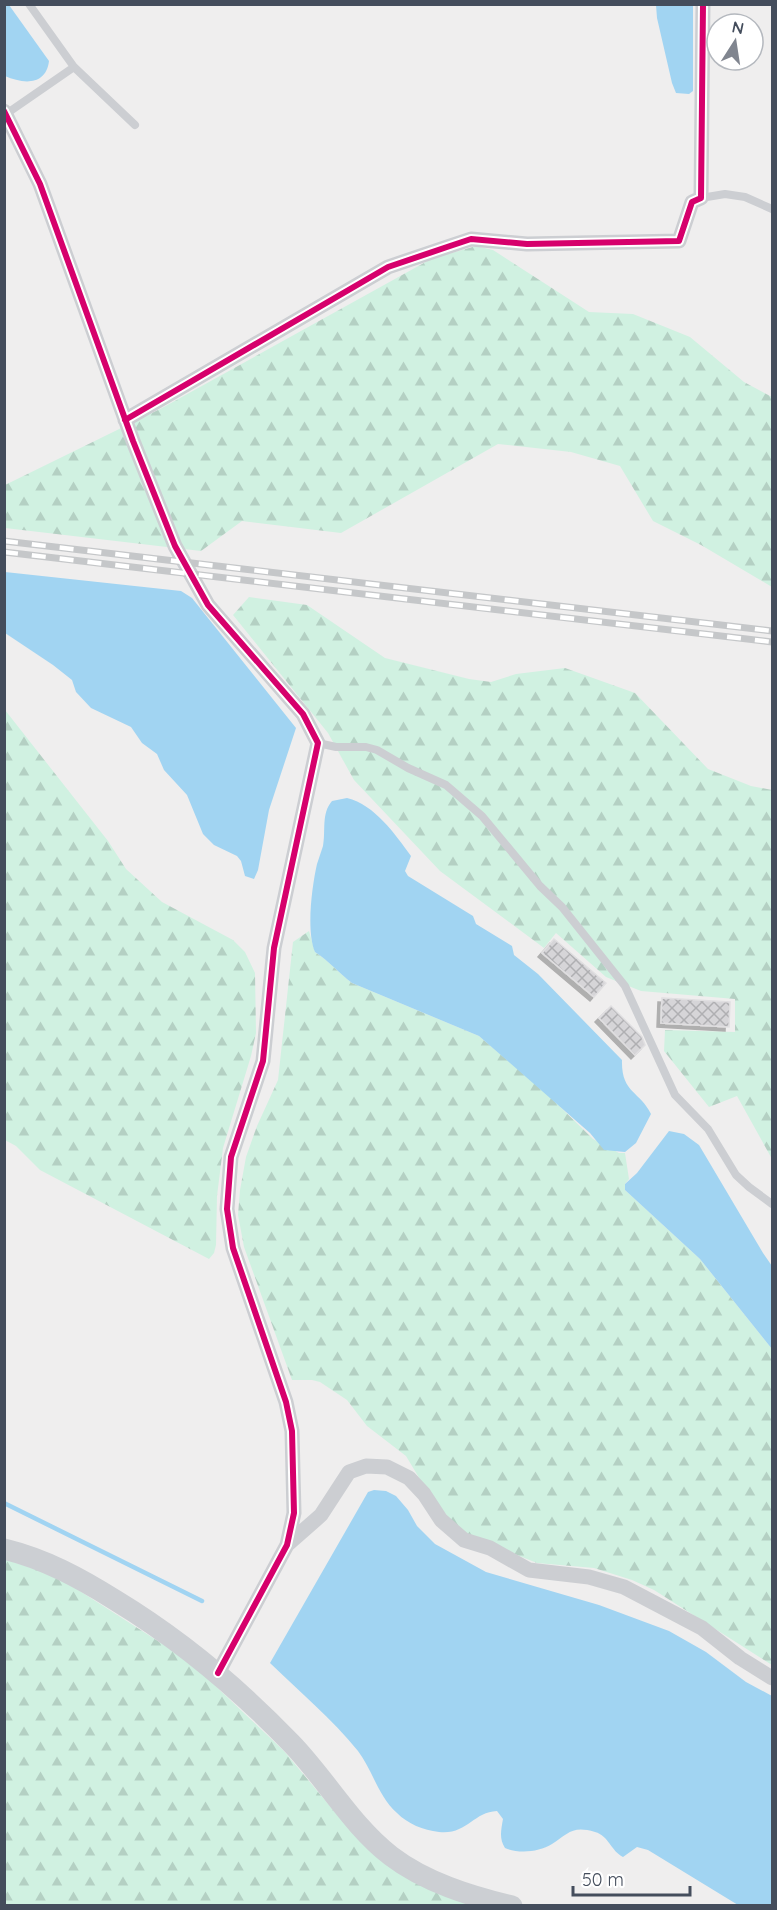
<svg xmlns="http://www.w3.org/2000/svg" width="777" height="1910" font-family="Quicksand,sans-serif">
	<defs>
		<pattern id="forest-firs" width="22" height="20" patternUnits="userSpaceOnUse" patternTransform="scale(1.5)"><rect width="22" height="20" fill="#d0f1e1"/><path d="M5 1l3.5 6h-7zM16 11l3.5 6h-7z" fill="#b4d0c3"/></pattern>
		<pattern id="building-cross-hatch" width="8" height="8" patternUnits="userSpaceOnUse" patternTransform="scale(1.5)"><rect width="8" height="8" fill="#d6d5d8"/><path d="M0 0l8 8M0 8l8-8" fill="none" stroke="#afafb2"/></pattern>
		<filter id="shadow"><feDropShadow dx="-4" dy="4" stdDeviation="0" flood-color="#0004"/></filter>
	</defs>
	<rect width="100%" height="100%" fill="#efeeee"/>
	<path fill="url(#forest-firs)" d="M476,246l17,4 96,62 44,2 57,23 54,45 28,15v190l-71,-42 -48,-24 -33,-55 -49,-14 -73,-8 -157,89 -99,-12 -41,30 -196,-23v-43l157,-77 269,-149z
		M249,597l58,8 78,53 84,21 22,3 25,-8 49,-6 70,25 73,76 43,17 21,4v369l-35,-63 -28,11 -45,-56 1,-21 70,2v-33l-94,-8 -35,-14 -50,-44 -12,15 -104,-77 -86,-91 -26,-47 -95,-118z
		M5,710l103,131 18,28 36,33 71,38 12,12 10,21 1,60 -5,23 -28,92 -6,48 -1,49 -2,8 -5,6 -169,-89 -24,-24 -11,-6z
		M309,931l6,21c14,9 24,21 37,31l127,53 70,60 44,43 26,14h6l4,26 -4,5v6l75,69 72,90v316l-118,-75 -22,-10 -38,-12 -57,-5 -65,-26 -19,-14 -26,-32 -21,-35 -39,-30 -20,-26 -27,-18 -8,-2h-20l-48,-133 -6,-32 2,-25 6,-33 11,-31 21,-46 15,-138z
		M4,1559l41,13 27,14 103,66 30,24 79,75 55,66 132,88h-466z"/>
	<path fill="#a1d4f2" d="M4,5h5l40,56c-3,25 -26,23 -44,15z
		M656,5h37v86l-4,3 -13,-1 -4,-10 -15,-65z
		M5,572l176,19 11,7 104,130 -27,82 -11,60 -4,9 -9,-3 -4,-15 -4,-5 -23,-11 -11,-11 -16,-39 -23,-25 -7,-16 -15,-11 -11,-16 -40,-19 -15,-16 -4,-12 -19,-15 -48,-32z
		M347,798c28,7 48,36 64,58l-6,15 3,5 65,40 3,8 36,22 2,9 24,19 84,86c-1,33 18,31 29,54l-15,29 -11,9 -21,-2 -14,-17 -111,-97 -127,-53c-13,-10 -23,-22 -37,-31 -9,-21 -3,-66 2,-88 2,-6 4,-12 6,-18 3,-16 -2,-32 9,-45z
		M669,1131l15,3 15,11 64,108 9,13v83l-72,-90 -75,-69v-6l12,-11z
		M374,1490l12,1 10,5 12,14 9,16 18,18 51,28 113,33 70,26 37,21 40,30 26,14v209h-34l-90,-55 -11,-3 -14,10c-12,-6 -14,-21 -28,-25 -23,-7 -27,2 -43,12 -13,8 -33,10 -47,4 -6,-9 -4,-18 -2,-29l-6,-8c-24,1 -30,24 -58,21 -16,-2 -31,-8 -42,-19 -19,-17 -24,-42 -39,-62 -26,-32 -58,-59 -88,-88l98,-171z"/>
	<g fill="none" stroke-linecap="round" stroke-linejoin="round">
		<path stroke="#a1d4f2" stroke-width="4.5" d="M4,1503l198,98"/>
	</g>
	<path fill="url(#building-cross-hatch)" stroke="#e0dfe1" stroke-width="1.5" filter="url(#shadow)" d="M554,939l52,44 -12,14 -52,-44z
		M662,998l68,4 -1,25 -68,-4z
		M611,1006l31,31 3,8 -10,10 -36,-37z"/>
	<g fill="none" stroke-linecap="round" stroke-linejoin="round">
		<path stroke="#ccced2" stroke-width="8" d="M29,4l45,63 61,58
			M6,114l68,-47
			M701,198l24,-4 20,3 27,12
			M318,743l18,4h30l11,3 31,18 38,17 36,31 58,70 22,21 63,79 50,109 33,34 28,46 13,12 23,17"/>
		<path stroke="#ccced2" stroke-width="15" d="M4,111l36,73 93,257 42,105 33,59 95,109 15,29 -44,205 -11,113 -32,96 -4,52 6,39 53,154 6,29 2,82 -7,32 -69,128
			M125,420l263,-153 59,-20 24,-8 56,5 152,-3 13,-39 9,-4 2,-194
			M287,1545l34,-30 28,-43 17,-6 21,1 22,11 15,16 17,26 23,20 26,8 39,22 60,7 35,10 78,41 38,30 32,20"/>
		<path stroke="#cccfd3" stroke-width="21" d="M4,1549c41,10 76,29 111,51 66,40 123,88 176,143 35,36 60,82 100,113 34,26 79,40 121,50"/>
		<g stroke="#c5c7c9" stroke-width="7">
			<path id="rail" d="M4,541l768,90
				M4,552l768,90"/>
		</g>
		<use href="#rail" stroke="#fff" stroke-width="4.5" stroke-dasharray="14" stroke-linecap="butt"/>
		<g stroke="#fff" stroke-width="10">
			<path id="cycleway" d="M4,111l36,73 93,257 42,105 33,59 95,109 15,29 -44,205 -11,113 -32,96 -4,52 6,39 53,154 6,29 2,82 -7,32 -69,128
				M125,420l263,-153 59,-20 24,-8 56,5 152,-3 13,-39 9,-4 2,-194"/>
		</g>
		<use href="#cycleway" stroke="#d6006c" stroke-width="6"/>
	</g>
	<rect width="777" height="1910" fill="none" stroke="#444d5c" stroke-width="12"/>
	<g transform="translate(735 42) rotate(12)"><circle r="28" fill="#ffffff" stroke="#b4b8be" stroke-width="1.5"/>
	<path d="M0-4.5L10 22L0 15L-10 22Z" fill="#80858f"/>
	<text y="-9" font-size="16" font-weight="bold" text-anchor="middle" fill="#444d5c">N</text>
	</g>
	<path d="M573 1886v9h117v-9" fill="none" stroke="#444d5c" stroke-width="3"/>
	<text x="582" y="1886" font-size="18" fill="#444d5c" stroke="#ffffff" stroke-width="4.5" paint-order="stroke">50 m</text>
</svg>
